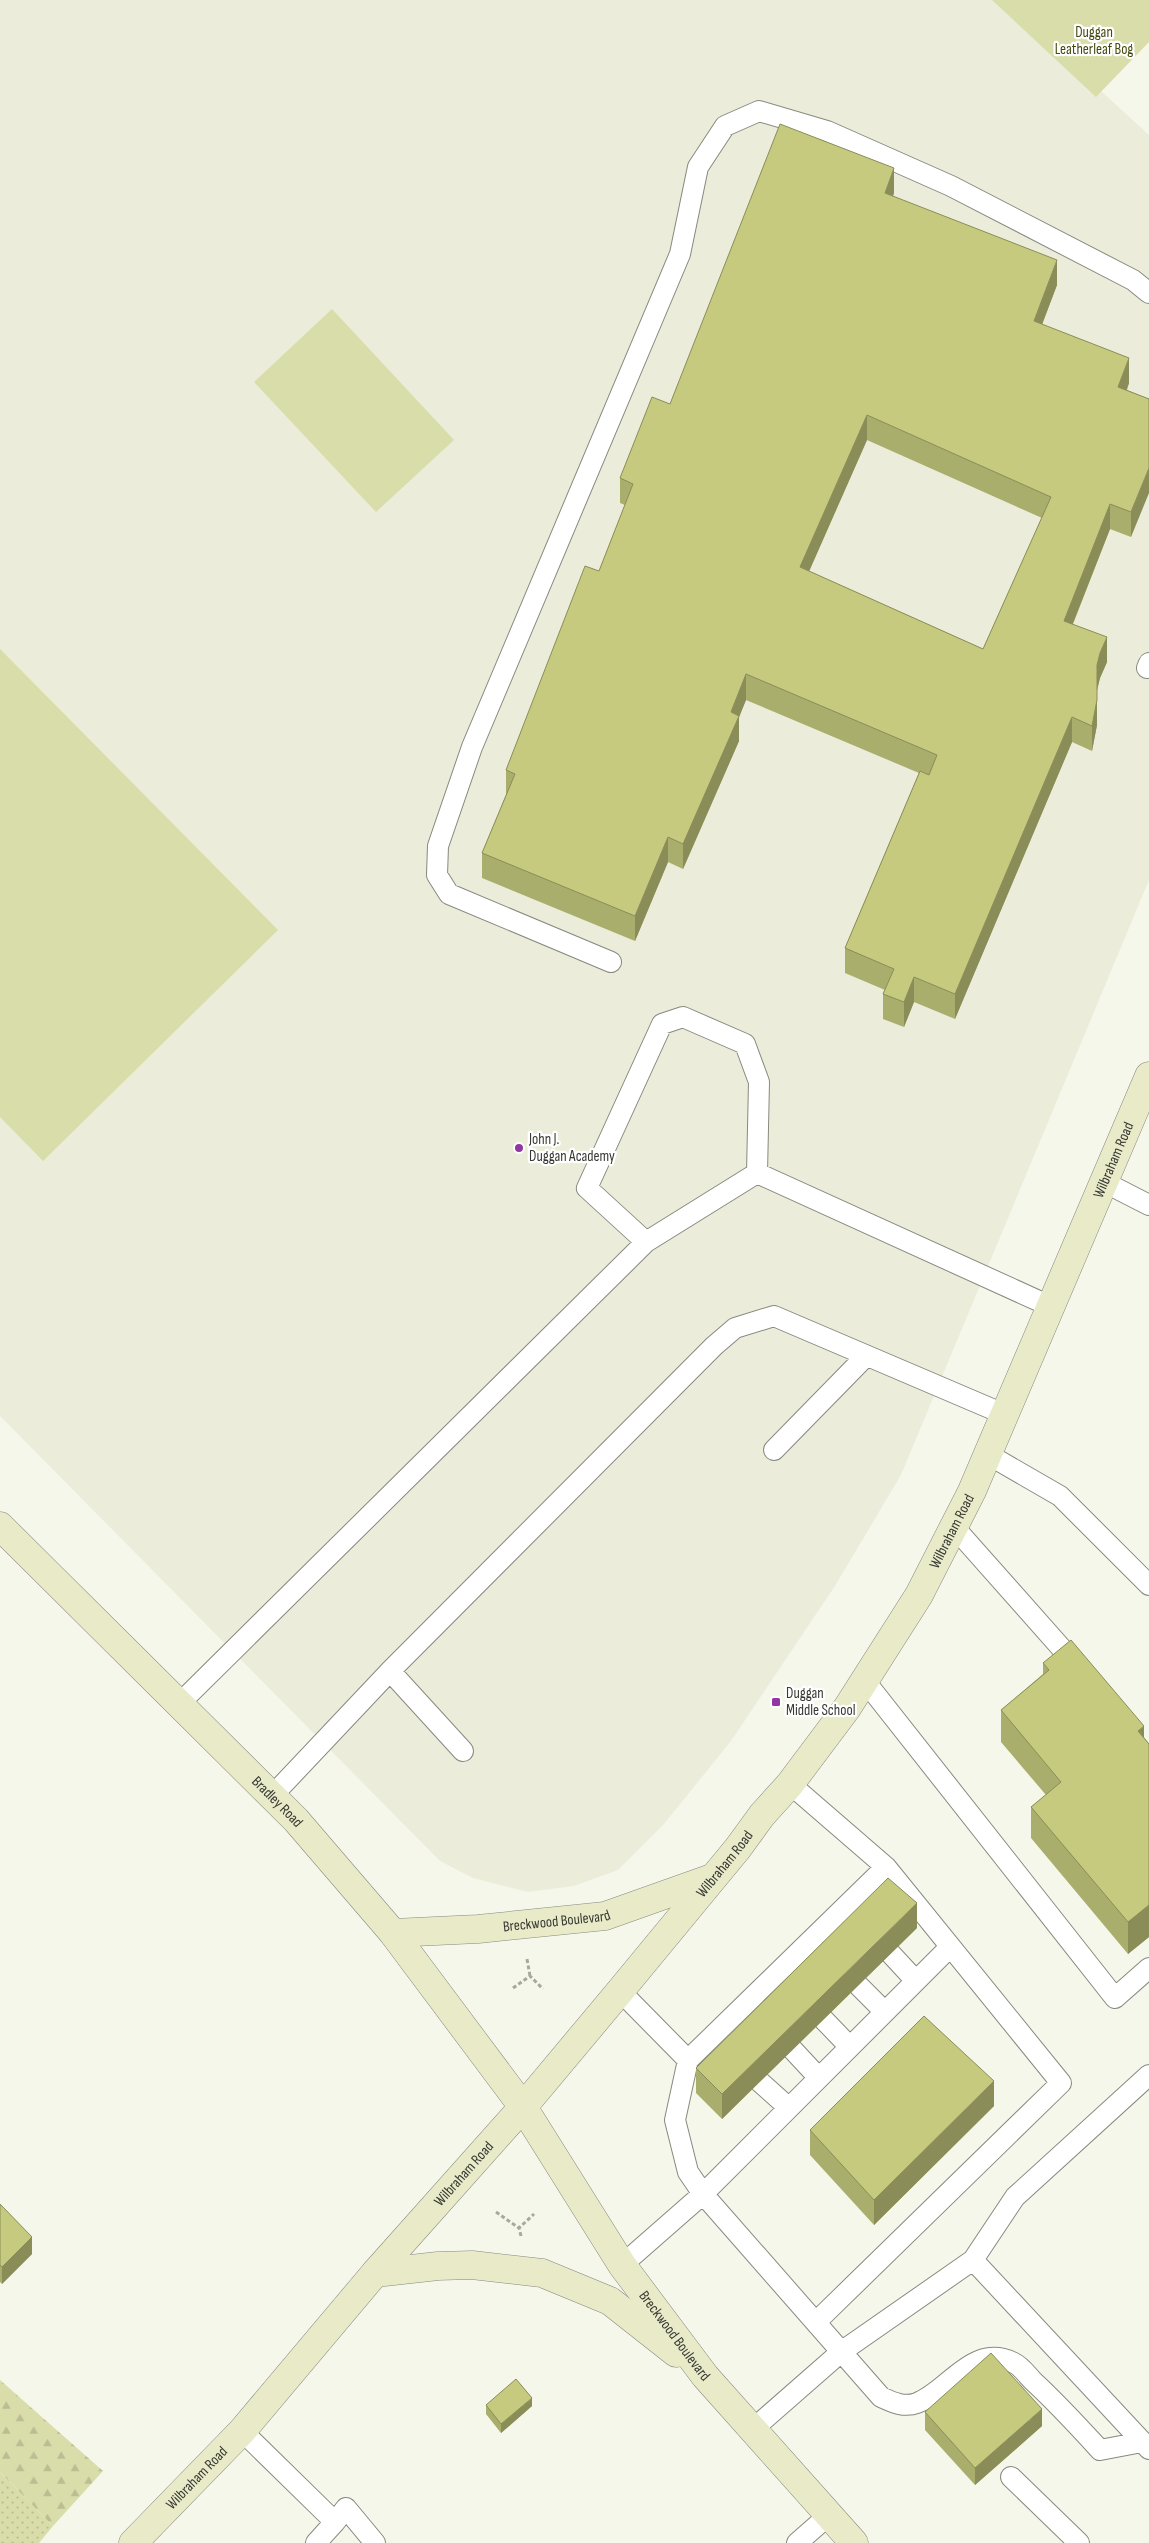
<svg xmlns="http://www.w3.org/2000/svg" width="1149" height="2543" font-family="'Sofia Sans Condensed',sans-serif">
	<defs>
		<pattern id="grass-dots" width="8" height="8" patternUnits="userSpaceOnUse" patternTransform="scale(1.25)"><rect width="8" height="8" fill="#d9dda9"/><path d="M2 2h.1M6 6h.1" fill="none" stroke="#bbbe92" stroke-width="1.8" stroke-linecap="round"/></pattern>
		<pattern id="forest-firs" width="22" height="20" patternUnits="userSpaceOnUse" patternTransform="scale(1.25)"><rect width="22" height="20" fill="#d9dda9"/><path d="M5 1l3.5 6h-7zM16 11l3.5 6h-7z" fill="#bbbe92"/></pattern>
	</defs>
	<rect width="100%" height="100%" fill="#f6f7eb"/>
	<path fill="#ebedda" d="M0,0h1002l147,135v745l-248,595 -66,111 -104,155 -67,83 -46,46 -44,16 -46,6 -55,-14 -33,-17 -440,-445z"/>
	<path fill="url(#grass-dots)" d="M0,2472l53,54 -14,17h-39z"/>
	<path fill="url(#forest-firs)" d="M0,2380l103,91 -50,55 -53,-54z"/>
	<path fill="#d9dda9" d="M992,0h157v42l-53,55z
		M332,309l122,131 -78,72 -122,-130z
		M0,649l278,281 -235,231 -43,-44z"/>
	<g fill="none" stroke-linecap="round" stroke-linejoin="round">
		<g stroke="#88897f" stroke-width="22">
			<path id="service" d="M1147,668l2,-5
				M611,962l-162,-68 -12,-19 1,-29 34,-99 208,-493 18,-87 27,-41 34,-15 68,20 124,55 182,94 16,13
				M757,1173l295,134
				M1104,1182l45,23
				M646,1242l-59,-54 75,-164 21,-7 62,27 14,38 -2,91
				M774,1450l92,-94
				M989,1455l71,41 89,89
				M954,1527l125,141
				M390,1671l73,80
				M865,1681l250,317 34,-30
				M179,1704l467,-462 111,-69
				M790,1784l96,83
				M272,1796l118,-125 324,-325 21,-18 39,-12 232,99
				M950,1947l-247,247 178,203c11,5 23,11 36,6 32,-12 56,-61 97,-40 7,3 14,13 19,18 24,22 45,45 67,69l42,-8
				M891,1954l25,27
				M859,1986l26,26
				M620,1991l68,69 -13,60 13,52 15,22 -81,71
				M824,2020l26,27
				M793,2050l26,28
				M688,2060l198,-193 175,216 -245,239
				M760,2082l29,26
				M973,2260l176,189
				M752,2430l89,-78 132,-92 42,-63 134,-122
				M242,2431l93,91 11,-14 29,35
				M1011,2477l68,66
				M316,2543l19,-21
				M797,2543l32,-28"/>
		</g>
		<g stroke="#88897f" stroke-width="29">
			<g id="secondary">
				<path id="s1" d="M0,1526l296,294 97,113 130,174 99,158 83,111 149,167"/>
				<path id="s2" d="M393,1933l85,-4 127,-13 107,-38"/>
				<path d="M375,2273l63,-7 34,-1 70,8 68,28 66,52"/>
				<path id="s3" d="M133,2543l109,-112 133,-158 148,-166 97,-116 118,-143 24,-33 28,-31 57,-76 72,-113 53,-104 177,-415"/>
			</g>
		</g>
		<path stroke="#a7a89f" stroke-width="3" stroke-dasharray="4 2.5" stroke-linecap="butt" d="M527,1959l3,17
			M513,1988l17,-12 13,13
			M496,2212l23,16
			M521,2236l-2,-8 15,-14"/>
		<use href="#service" stroke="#fff" stroke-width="20"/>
		<use href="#secondary" stroke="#e8eac8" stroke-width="28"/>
	</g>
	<path fill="#a9ae6c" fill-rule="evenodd" d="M894,193l-1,3 164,89 -15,39 87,59 -2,7 22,9 -18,138 -21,-8 -37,95 34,38 -7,16 -3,12v35l-5,26 -20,-9 -117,277 -41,-17 -10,25 -21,-8v-25l2,-4 -40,-17v-25l74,-175 -173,-73 -7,16v25l-56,128 -15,-7 -33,79 -153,-63v-25l24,-58v-25l93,-199 26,-66 -5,-2v-25l50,-74zM867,440l175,78 -59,131 -174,-78z
		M1043,1663l101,74 5,7v193l-21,17 -97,-116v-31l15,-12 -45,-53v-32l42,-36z
		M917,1928l-195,191 -26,-26v-25z
		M994,2106l-120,119 -64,-70v-25z
		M0,2204l32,50 -30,30 -2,-2z
		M486,2405l46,1 -31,27 -15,-19z
		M925,2412l117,14 -67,59 -50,-55z"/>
	<path fill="#8a8d58" d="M894,168v25l-9,25v-25z
		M1057,260v25l-23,61v-25z
		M1129,358v25l-11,29v-25z
		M867,415v25l-67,152v-25z
		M1149,468v25l-18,44v-25z
		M1110,504v25l-46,117v-25z
		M1107,637v25l-7,16 -3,12v35l-5,26v-25l5,-61 3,-12z
		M746,674v26l-8,20 1,-4v25l-56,128v-25l48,-132z
		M1072,717v25l-117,277v-25z
		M668,837v25l-33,79v-25z
		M914,977v25l-10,25v-25z
		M1144,1726v32l-6,-27z
		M917,1903v25l-195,191v-25z
		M1149,1905v32l-21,17v-32z
		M994,2081v25l-120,119v-25z
		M32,2237v17l-30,30v-17z
		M532,2398v8l-31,27v-9z
		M1042,2409v17l-67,59v-17z"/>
	<path fill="#c5ca7e" stroke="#8a8d58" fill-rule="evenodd" d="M780,124l114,44 -9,25 172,67 -23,61 95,37 -11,29 31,12v69l-18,44 -21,-8 -46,117 43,16 -7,16 -3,12v35l-5,26 -20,-9 -117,277 -41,-17 -10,25 -21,-8 11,-25 -49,-21 75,-177 9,4 8,-20 -191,-81 -15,38 8,4 -56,128 -15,-7 -33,79 -153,-63 33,-79 -9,-4 79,-204 14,5 34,-87 -13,-6 32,-81 18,7zM867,415l184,82 -68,152 -183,-82z
		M1071,1640l73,86 -6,5 11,13v161l-21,17 -97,-115 30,-25 -60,-72 48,-40 -6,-7z
		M888,1878l29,25 -195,191 -26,-26z
		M924,2016l70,65 -120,119 -64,-70z
		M0,2204l32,33 -30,30 -2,-2z
		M991,2353l51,56 -67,59 -50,-56z
		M516,2379l16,19 -31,26 -15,-19z"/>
	<g fill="#9237a2" stroke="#fff" stroke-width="2">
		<circle cx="519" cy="1148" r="5"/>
		<rect x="771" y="1697" width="10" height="10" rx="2.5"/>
	</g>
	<g text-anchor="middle" stroke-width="4.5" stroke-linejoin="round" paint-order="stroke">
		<g font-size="15" fill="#46480e" stroke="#fff">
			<text x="1094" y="37">Duggan<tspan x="1094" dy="17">Leatherleaf Bog</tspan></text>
		</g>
		<g font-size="15" fill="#373833" stroke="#fff" text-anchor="start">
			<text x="529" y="1144">John J.<tspan x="529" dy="17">Duggan Academy</tspan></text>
			<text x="786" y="1698">Duggan<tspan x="786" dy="17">Middle School</tspan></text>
		</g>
		<g font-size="15" fill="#373833" stroke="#fff">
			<text dy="5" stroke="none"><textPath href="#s3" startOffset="1710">Wilbraham Road</textPath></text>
			<text dy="5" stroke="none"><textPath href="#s3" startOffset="1305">Wilbraham Road</textPath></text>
			<text dy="5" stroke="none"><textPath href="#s1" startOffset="391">Bradley Road</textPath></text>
			<text dy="5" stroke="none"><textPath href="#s3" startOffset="901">Wilbraham Road</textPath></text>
			<text dy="5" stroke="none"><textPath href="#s2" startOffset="164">Breckwood Boulevard</textPath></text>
			<text dy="5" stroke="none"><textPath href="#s3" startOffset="496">Wilbraham Road</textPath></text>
			<text dy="5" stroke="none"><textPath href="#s1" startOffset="1058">Breckwood Boulevard</textPath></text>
			<text dy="5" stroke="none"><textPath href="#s3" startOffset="91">Wilbraham Road</textPath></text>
		</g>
	</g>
</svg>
